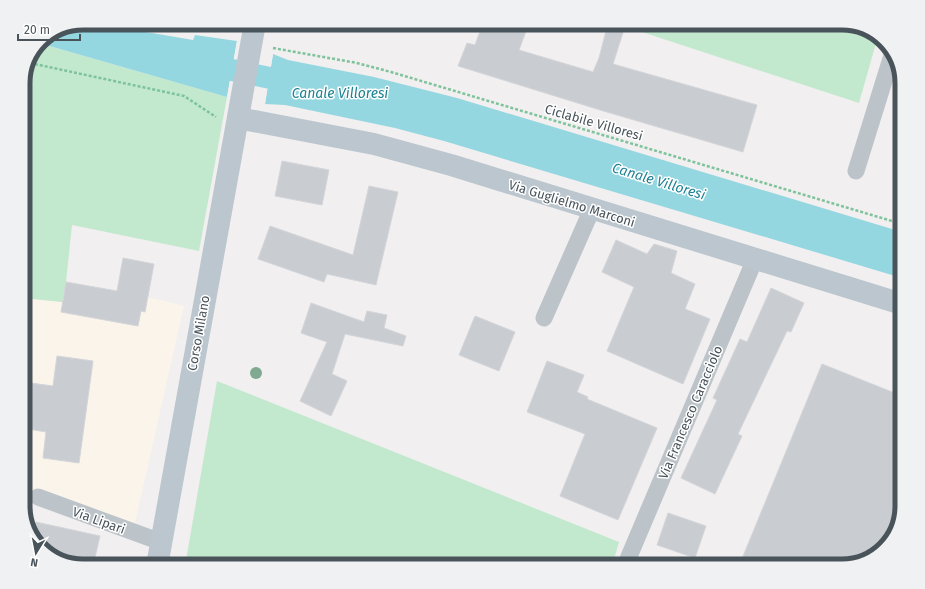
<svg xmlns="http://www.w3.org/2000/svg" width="925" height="589" font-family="'Fira Sans',sans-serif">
	<rect width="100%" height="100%" fill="#f1efef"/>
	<path fill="#faf4ea" d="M66,282l95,18 23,6 -51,226 -95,-35 -15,-6v-193l39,4z"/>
	<path fill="#c2e9ce" d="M644,23h198l33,10 3,3 -19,67 -217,-71z
		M39,43l188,54 -28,154 -127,-26 -6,57 -4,20 -39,-4v-219z
		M217,381l402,161 -7,24h-427z"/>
	<path fill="#95d7e1" d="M83,23h19l15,4 76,13 2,-5 42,6 -10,56 -188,-54 2,-3z
		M273,54l15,6 86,17 83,21 445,134v46l-458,-137 -49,-13 -110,-23 -20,-1z"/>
	<path fill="#f1efef" d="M237,41l2,1 -10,55h-2z
		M271,53l2,1 -8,50h-2z"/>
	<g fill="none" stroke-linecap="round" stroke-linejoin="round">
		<path stroke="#95d7e1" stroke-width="22" d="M203,64l96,20"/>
	</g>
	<path fill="#c9ccd1" stroke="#d3d5d9" d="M483,23h46l-10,27 74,22 6,-14 9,-35h18l-13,41 144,41 -14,47 -143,-42 -142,-44 9,-23 8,2z
		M282,161l47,9 -7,35 -47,-9z
		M369,186l29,6 -22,93 -49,-11 -3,8 -66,-23 12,-33 83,29z
		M616,240l31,14 7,-10 23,7 -6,22 24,11 -10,25 25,10 -27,65 -76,-33 27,-64 -32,-15z
		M123,258l31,6 -9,48 -4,-1 -3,15 -77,-14 5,-30 51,9z
		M771,288l33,15 -13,29 -4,-1 -49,103 4,2 -27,58 -34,-16 36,-78 -4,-2 27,-59 7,3z
		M311,303l53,19 3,-11 20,4 -3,13 22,8 -3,10 -58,-12 -13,40 15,7 -16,35 -31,-15 27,-59 -26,-9z
		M475,316l40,16 -16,39 -40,-16z
		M57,356l36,5 -14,102 -36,-5 3,-26 -23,-4v-46l30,4z
		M547,361l37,14 -7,17 11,5 -1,2 70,29 -39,92 -58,-24 25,-62 -58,-22z
		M822,364l80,32v110l-10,33 -20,19 -30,8h-103z
		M668,513l38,13 -11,32 -38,-13z
		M36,522l64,14 -7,30h-10l-33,-10 -18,-19z"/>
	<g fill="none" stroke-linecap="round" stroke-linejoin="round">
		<path stroke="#7ec39c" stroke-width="2.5" stroke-dasharray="3 2" stroke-linecap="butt" d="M139,23l16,3 63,5 15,-6
			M273,48l84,15 34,9 511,152
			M30,63l154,33 32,21
			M27,524l4,-9"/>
		<path stroke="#bcc4ca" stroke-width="17" d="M856,171l37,-119
			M544,318l48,-109
			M38,497l123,45
			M625,566l130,-307"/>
		<path stroke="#bcc6ce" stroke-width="22" d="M238,118l136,26 77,21 451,139
			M157,566l98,-543"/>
	</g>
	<circle fill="#7faa91" cx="256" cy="373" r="6"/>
	<g text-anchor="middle" stroke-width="3" stroke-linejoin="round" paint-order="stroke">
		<g font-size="13" fill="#49535a" stroke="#fff">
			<text transform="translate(594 122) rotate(16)" y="5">Ciclabile Villoresi</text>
			<text transform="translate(572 203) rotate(17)" y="5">Via Guglielmo Marconi</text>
			<text transform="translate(198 333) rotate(-80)" y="5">Corso Milano</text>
			<text transform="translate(690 412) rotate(-67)" y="5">Via Francesco Caracciolo</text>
			<text transform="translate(99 520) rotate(20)" y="5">Via Lipari</text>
		</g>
		<g font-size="14" font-style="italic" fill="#1d8291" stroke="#fff">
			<text x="340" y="98">Canale Villoresi</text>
			<text transform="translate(659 181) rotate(17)" y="5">Canale Villoresi</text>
		</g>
	</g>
	<path d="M0 0H925V589H0ZM83 30H842A53 53 0 0 1 895 83V506A53 53 0 0 1 842 559H83A53 53 0 0 1 30 506V83A53 53 0 0 1 83 30Z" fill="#f0f1f2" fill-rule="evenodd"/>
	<path fill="none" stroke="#49535a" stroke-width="5" d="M83 30H842A53 53 0 0 1 895 83V506A53 53 0 0 1 842 559H83A53 53 0 0 1 30 506V83A53 53 0 0 1 83 30Z"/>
	<g transform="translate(36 553) rotate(190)" stroke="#ffffff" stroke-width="3" paint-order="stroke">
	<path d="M0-3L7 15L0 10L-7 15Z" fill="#49535a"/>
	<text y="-6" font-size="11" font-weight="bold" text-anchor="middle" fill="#49535a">N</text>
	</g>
	<path d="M18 34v6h62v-6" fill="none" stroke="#49535a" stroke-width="2"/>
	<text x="24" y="34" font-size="12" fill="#49535a" stroke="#ffffff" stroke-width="3" paint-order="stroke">20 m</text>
</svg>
